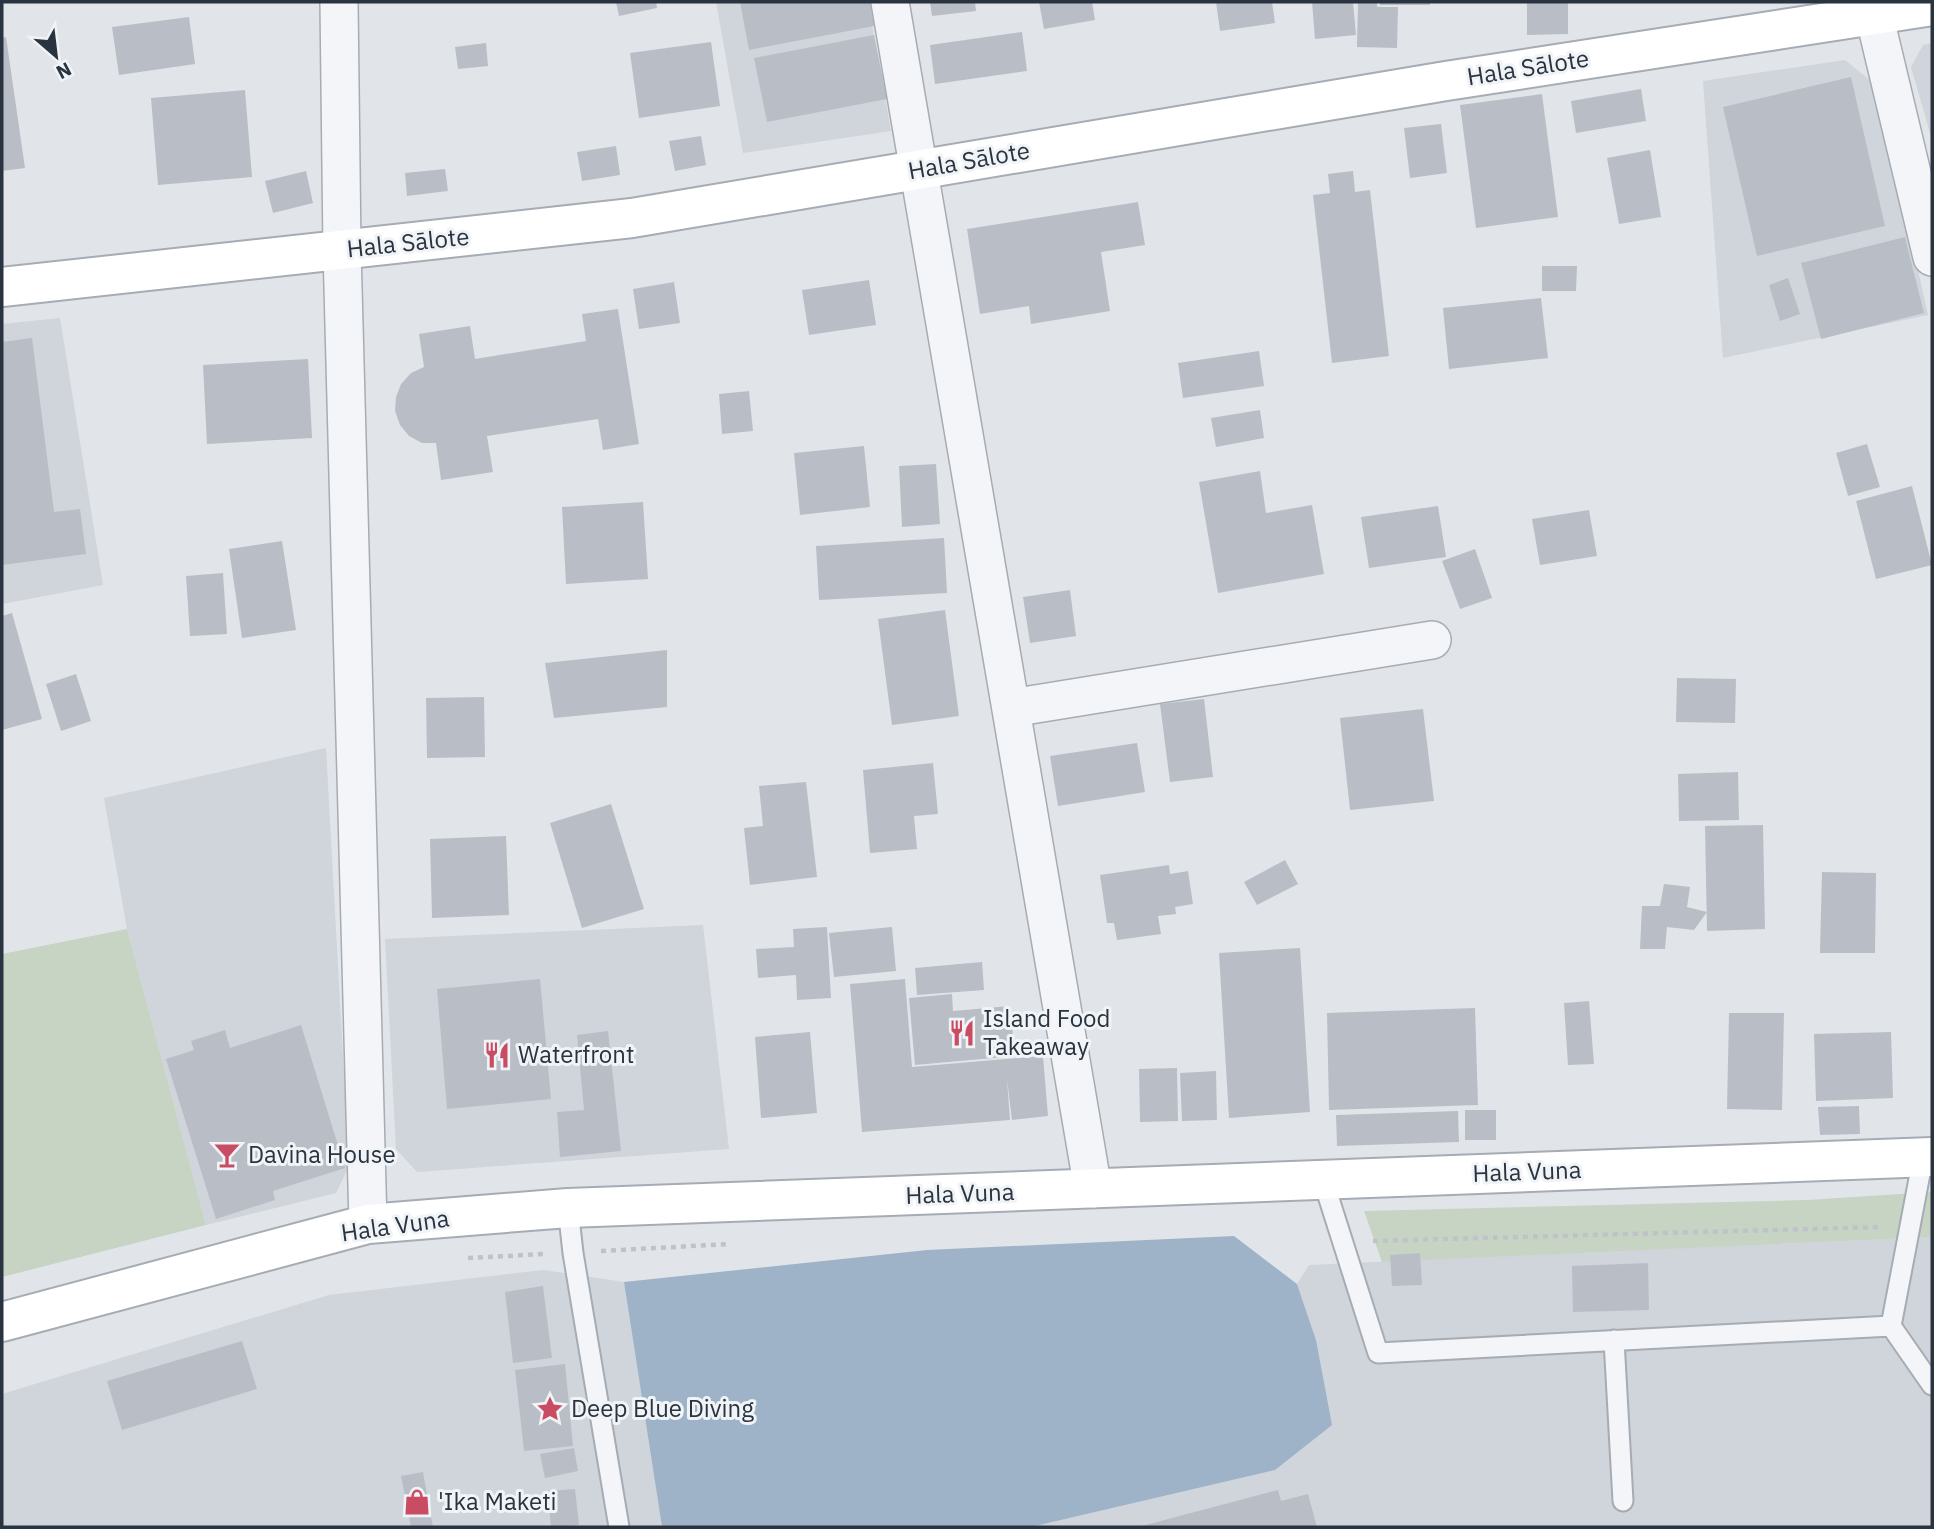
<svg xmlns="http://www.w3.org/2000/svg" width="1934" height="1529" font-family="'IBM Plex Sans',sans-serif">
	<rect width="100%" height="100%" fill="#e1e5e9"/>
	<path fill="#d0d4db" d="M716,2h152l23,129 -148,22z
		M1932,43v97l-21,-73 12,-22z
		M1845,60l32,26 51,229 -205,43 -20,-277z
		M60,318l43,267 -101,19v-280z
		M326,748l23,418 -13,27 -130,32 -79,-296 -23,-131z
		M703,925l26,224 -312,23 -21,-23 -11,-210z
		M1932,1237v290h-901l244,-57 41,-130 -19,-56 12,-19z
		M543,1270l81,12 38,245h-660v-133l327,-99z"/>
	<path fill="#c7d3c3" d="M127,929l79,296 -204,52v-323z
		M1932,1192v45l-550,25 -18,-51 443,-11z"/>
	<path fill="#9eb3c8" d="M1234,1236l63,48 19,56 16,85 -57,45 -244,57h-369l-38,-245 303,-32z"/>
	<path fill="#b9bec6" d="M616,2h40l1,6 -38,8z
		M740,2h130l4,24 -125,24z
		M930,2h45l1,9 -44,5z
		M1039,2h53l3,18 -51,9z
		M1216,2h56l3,21 -55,8z
		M1312,2h41l3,33 -41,4z
		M1358,2h19v5h21l-1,41 -40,-1z
		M1380,2h50v3h-50z
		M1527,2h41v32l-41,1z
		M189,17l6,47 -76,11 -7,-48z
		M1022,32l5,39 -92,13 -5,-39z
		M874,35l13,64 -120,23 -13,-64z
		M6,37l19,131 -23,3v-133z
		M711,42l9,64 -81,12 -9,-65z
		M486,43l2,23 -30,3 -3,-22z
		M1851,77l34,149 -128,30 -34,-149z
		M1641,89l5,32 -70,12 -5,-32z
		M245,90l7,87 -94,8 -7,-87z
		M1542,94l16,123 -82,11 -16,-123z
		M1441,124l6,49 -37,5 -6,-50z
		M701,136l5,29 -31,6 -6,-30z
		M616,146l4,29 -38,6 -5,-29z
		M1650,150l11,67 -42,7 -12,-66z
		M445,169l3,22 -41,5 -2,-23z
		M306,171l7,32 -40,10 -8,-32z
		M1353,171l2,21 15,-2 19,166 -57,7 -19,-168 17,-2 -2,-19z
		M1138,202l7,43 -44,7 9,59 -79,13 -2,-18 -49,8 -13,-85z
		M1905,237l19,76 -103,26 -20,-76z
		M1542,266h35l-1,25h-34z
		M1788,278l12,36 -20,7 -11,-36z
		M869,280l7,45 -67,10 -7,-45z
		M674,282l6,41 -41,6 -6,-40z
		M1541,298l7,60 -99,11 -6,-61z
		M618,309l21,135 -36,6 -5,-31 -111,17 6,36 -52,8 -5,-37h-14l-13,-7 -9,-11 -5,-14 1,-14 5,-13 10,-11 13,-6 -5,-33 51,-8 5,33 111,-18 -4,-27z
		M32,338l22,174 26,-3 6,45 -84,11v-223z
		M1259,351l5,35 -81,12 -5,-35z
		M308,359l4,79 -105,6 -4,-79z
		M749,391l4,40 -31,3 -3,-40z
		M1260,410l4,28 -48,9 -5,-29z
		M1867,444l13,43 -32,9 -12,-43z
		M864,446l6,61 -70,8 -6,-62z
		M936,464l4,60 -38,3 -3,-61z
		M1260,471l6,42 46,-8 12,69 -106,19 -19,-111z
		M1912,486l20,79 -56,14 -20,-78z
		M643,502l5,77 -82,5 -4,-77z
		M1438,506l8,51 -77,11 -8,-51z
		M1589,510l8,46 -57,9 -8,-46z
		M944,538l3,55 -128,7 -3,-54z
		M282,541l14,89 -54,8 -13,-89z
		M1475,549l17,49 -32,11 -18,-48z
		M223,573l4,61 -37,2 -4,-60z
		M1070,590l6,46 -46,7 -7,-46z
		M945,610l14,106 -67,9 -14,-106z
		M12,613l30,106 -40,11v-114z
		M667,650v57l-113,11 -9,-55z
		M76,674l15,47 -30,10 -15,-47z
		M1677,678l59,1 -1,44 -59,-1z
		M484,697l1,60 -58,1 -1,-60z
		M1204,699l9,78 -43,5 -10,-78z
		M1423,709l11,92 -84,9 -10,-92z
		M1137,743l8,49 -87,14 -8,-50z
		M933,763l5,51 -24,2 3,33 -47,4 -7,-83z
		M1738,772l1,48 -60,1 -1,-47z
		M806,782l11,95 -67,8 -6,-57 19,-2 -4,-40z
		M611,804l33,105 -62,19 -32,-105z
		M1763,825l2,104 -58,2 -2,-105z
		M506,836l3,79 -77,3 -2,-79z
		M1285,860l13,24 -41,21 -13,-23z
		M1169,865l1,9 18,-3 5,33 -18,3 1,7 -18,2 3,18 -44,6 -3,-17h-7l-7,-48z
		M1822,872l54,1 -1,80h-55z
		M1664,884l26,3 -3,20 20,5 -13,18 -27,-3 -2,22h-25l2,-43h18z
		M827,927l4,71 -34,2 -1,-25 -38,3 -2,-29 38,-2 -1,-18z
		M892,927l4,44 -62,6 -5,-44z
		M1300,948l10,164 -81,6 -10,-165z
		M982,962l2,28 -67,5 -2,-27z
		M540,979l11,120 -104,10 -10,-120z
		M905,979l7,88 131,-11 5,60 -36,4 -5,-41 3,41 -148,12 -12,-148z
		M952,994l1,17 57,-5 5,50 -100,9 -6,-67z
		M1589,1001l5,63 -26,1 -4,-62z
		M1475,1008l3,97 -149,5 -2,-97z
		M1729,1013h55l-2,97 -55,-1z
		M301,1025l44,143 -72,23 2,9 -59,19 -50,-160 28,-9 -3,-9 34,-11 5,18z
		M608,1031l13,120 -61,6 -3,-45 27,-2 -7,-75z
		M810,1032l7,81 -56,5 -6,-81z
		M1891,1032l2,66 -77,3 -2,-67z
		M1177,1068l1,53 -38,1 -1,-53z
		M1216,1071l1,49 -35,1 -2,-48z
		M1859,1106l1,28 -40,1 -2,-28z
		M1465,1110h31v30h-31z
		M1458,1111l1,31 -122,4 -1,-31z
		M1420,1253l2,32 -30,1 -2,-31z
		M1648,1263l1,47 -76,2 -1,-46z
		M543,1286l9,72 -39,5 -8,-71z
		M242,1341l15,48 -135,41 -15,-49z
		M565,1364l8,82 -49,5 -9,-81z
		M574,1448l4,23 -33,7 -5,-24z
		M423,1472l10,55h-22l-10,-51z
		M575,1489l4,36 -28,2 -3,-36z
		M1278,1490l3,11 27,-7 9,33h-179z"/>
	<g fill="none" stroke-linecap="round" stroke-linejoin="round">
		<g stroke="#a6acb3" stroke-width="23">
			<path id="service" d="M1323,1180l55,173 513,-27 32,-168
				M568,1208l5,45 46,274
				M1891,1326l41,59
				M1614,1340l9,161"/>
		</g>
		<g stroke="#a6acb3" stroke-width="40">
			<path id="minor" d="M339,2l3,248 26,974
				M890,2l203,1187
				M1871,2l61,255
				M1011,708l421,-68"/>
		</g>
		<g stroke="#a6acb3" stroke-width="42">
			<path id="secondary" d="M2,287l630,-69 814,-137 486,-75
				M2,1322l366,-98 200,-16 1364,-51"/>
		</g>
		<path stroke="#bfc3c8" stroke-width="4.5" stroke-dasharray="5 5" stroke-linecap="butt" d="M1373,1241l509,-14
			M601,1251l128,-7
			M468,1258l76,-4"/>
		<use href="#service" stroke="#f4f5f8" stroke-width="19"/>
		<use href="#minor" stroke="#f4f5f8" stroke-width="37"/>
		<use href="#secondary" stroke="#fff" stroke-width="38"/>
	</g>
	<defs>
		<g id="restaurant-bare" transform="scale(2.1)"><path d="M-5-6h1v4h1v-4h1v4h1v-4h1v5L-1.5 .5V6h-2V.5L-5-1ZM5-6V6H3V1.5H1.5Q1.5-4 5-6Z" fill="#c94c62" stroke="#f1f4f7" stroke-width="2.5" paint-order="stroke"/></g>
		<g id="bar-bare" transform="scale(2.1)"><path d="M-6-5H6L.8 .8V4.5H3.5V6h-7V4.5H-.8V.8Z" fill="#c94c62" stroke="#f1f4f7" stroke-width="2.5" paint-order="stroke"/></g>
		<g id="sight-bare" transform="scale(2.1)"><path d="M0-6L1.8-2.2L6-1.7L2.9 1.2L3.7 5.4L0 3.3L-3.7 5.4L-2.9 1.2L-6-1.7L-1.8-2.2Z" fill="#c94c62" stroke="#f1f4f7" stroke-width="2.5" paint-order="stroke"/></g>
		<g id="shop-bare" transform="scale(2.1)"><path d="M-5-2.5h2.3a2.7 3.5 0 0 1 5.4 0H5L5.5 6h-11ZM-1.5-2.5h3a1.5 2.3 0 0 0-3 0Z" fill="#c94c62" stroke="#f1f4f7" stroke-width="2.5" paint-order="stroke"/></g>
	</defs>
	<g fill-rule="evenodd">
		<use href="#restaurant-bare" x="962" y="1033"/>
		<use href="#restaurant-bare" x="497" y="1055"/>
		<use href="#bar-bare" x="227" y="1155"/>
		<use href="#sight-bare" x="550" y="1409"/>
		<use href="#shop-bare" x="417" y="1502"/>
	</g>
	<g text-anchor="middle" stroke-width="6" stroke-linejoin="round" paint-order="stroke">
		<g font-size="24" fill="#2a3340" stroke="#f1f4f7">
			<text transform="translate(1528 68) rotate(-9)" y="8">Hala Sālote</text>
			<text transform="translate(969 161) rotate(-10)" y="8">Hala Sālote</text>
			<text transform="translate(408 243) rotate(-6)" y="8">Hala Sālote</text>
			<text transform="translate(1527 1172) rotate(-2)" y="8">Hala Vuna</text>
			<text transform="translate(960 1194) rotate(-2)" y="8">Hala Vuna</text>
			<text transform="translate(395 1226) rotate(-8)" y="8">Hala Vuna</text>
		</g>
		<g font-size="24" fill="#2a3340" stroke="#f1f4f7" text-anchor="start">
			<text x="983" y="1027">Island Food<tspan x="983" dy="28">Takeaway</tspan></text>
			<text x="518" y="1063">Waterfront</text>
			<text x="248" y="1163">Davina House</text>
			<text x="571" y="1417">Deep Blue Diving</text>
			<text x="438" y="1510">'Ika Maketi</text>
		</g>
	</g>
	<rect width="1934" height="1529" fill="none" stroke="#2a3340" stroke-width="7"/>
	<g transform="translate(56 56) rotate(152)" stroke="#f1f4f7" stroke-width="5" paint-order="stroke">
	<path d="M0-5L12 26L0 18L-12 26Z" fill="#2a3340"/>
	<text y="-10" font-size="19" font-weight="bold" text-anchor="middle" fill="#2a3340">N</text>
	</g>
</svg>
